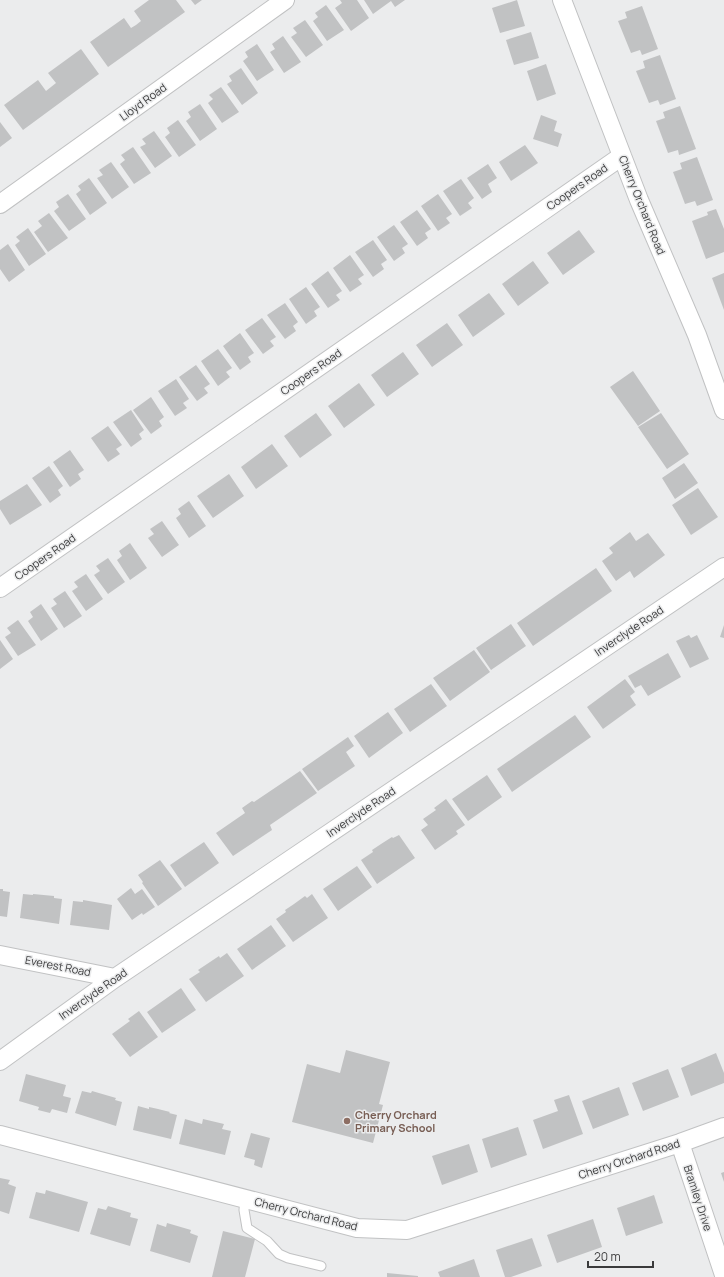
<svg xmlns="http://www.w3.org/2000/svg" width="724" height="1277" font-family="Manrope,sans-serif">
	<rect width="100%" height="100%" fill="#ebeced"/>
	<path fill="#c1c2c3" d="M149,0h27l9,12 -77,55 -18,-25 34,-24 7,10 5,-3 5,-4 -7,-10z
		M191,0h11l-7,5z
		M340,0h17l12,18 -18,13 -16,-23 7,-5z
		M364,0h41l-10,7 -4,-6 -18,13z
		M517,0l8,26 -25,7 -8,-25z
		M326,5l18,25 -17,11 -14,-20 5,-4 -3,-4z
		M642,6l16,43 -16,6 -2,-5 -9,3 -13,-32 9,-3 -2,-6z
		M305,20l18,25 -17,12 -15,-20 6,-4 -4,-5z
		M531,32l8,26 -25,7 -8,-25z
		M283,36l18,26 -17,11 -14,-21 5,-3 -3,-5z
		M257,44l17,26 -17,11 -14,-20 5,-4 -3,-5z
		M81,49l18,25 -76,56 -19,-25 34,-25 8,11 10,-8 -8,-10z
		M660,55l16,44 -16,6 -2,-5 -9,3 -13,-32 9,-3 -2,-7z
		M546,64l10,30 -19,7 -10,-30z
		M241,68l17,25 -16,12 -15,-21 5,-3 -3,-5z
		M221,87l18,25 -17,11 -14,-20 5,-4 -4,-4z
		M200,104l17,25 -17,12 -14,-20 5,-4 -3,-5z
		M680,106l16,43 -17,6 -1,-5 -10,3 -12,-32 9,-3 -2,-6z
		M541,115l16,6 -3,10 8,3 -4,13 -25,-8z
		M178,120l18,25 -17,12 -14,-20 5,-4 -3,-5z
		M0,122l12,16 -12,9z
		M154,131l18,25 -17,12 -15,-21 6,-3 -4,-5z
		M525,145l13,18 -27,18 -12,-19z
		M133,147l18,26 -17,11 -14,-20 5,-4 -4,-5z
		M697,157l16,43 -16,6 -2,-5 -10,3 -12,-32 9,-3 -2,-6z
		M111,162l18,25 -17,12 -15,-21 6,-3 -4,-5z
		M488,164l9,14 -9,6 4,8 -10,7 -15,-21z
		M89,178l18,25 -17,12 -14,-21 5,-4 -3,-4z
		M461,179l13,19 -6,5 4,5 -12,8 -17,-25z
		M68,194l18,25 -17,12 -15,-20 5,-4 -3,-5z
		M438,194l14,20 -6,4 4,5 -12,8 -17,-25z
		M716,209l8,20v23l-18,7 -14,-38 16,-6 -1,-3z
		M417,210l14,19 -6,4 3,5 -11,8 -17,-24z
		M49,213l19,25 -20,14 -14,-20 8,-6 -4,-5z
		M394,225l14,19 -6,4 3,5 -11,8 -17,-24z
		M28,228l18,26 -17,12 -14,-21 5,-4 -4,-4z
		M579,230l16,22 -32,23 -16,-22z
		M373,240l14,20 -6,4 3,5 -11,8 -18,-25z
		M8,244l17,26 -16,12 -9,-13v-19z
		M350,255l14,20 -6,4 4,5 -12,8 -17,-24z
		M533,261l16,22 -31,23 -16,-22z
		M328,271l14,20 -6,4 4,5 -12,8 -17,-24z
		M724,273v37l-12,-32z
		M306,287l14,20 -6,4 3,5 -11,8 -17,-25z
		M489,293l16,21 -32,23 -15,-22z
		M285,303l13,19 -5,4 3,5 -11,8 -18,-24z
		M262,318l14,19 -6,4 4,5 -11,8 -18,-24z
		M447,323l16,22 -31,22 -16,-22z
		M240,333l14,20 -6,4 3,5 -11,8 -17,-24z
		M218,349l14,19 -6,4 4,5 -12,9 -17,-25z
		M403,352l16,22 -32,23 -16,-22z
		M196,365l14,19 -6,4 4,5 -11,8 -18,-24z
		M633,371l27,40 -22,15 -28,-39z
		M176,379l13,20 -6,4 4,5 -12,8 -17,-25z
		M359,383l16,22 -31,23 -16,-22z
		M151,397l13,20 -5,4 3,5 -11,8 -18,-24z
		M131,410l13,20 -5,4 3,5 -11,8 -18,-25z
		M316,413l16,22 -32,23 -16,-22z
		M661,413l28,41 -22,15 -29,-42z
		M108,426l14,19 -6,4 4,5 -12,8 -17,-24z
		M272,444l16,22 -32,23 -15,-22z
		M70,450l14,20 -6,4 3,5 -11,8 -17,-25z
		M684,463l14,20 -23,16 -13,-21z
		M49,466l14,20 -5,4 3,5 -11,8 -18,-25z
		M229,474l15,22 -31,22 -16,-22z
		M27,484l15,21 -32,20 -10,-16v-8z
		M698,488l20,29 -27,18 -19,-30z
		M189,501l17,25 -17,12 -13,-20 5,-4 -3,-5z
		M162,521l17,24 -17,12 -14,-19 6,-4 -4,-5z
		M630,532l6,9 12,-8 17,22 -31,23 -4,-7 -14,10 -14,-20 11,-8 -4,-5z
		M130,543l17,25 -17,12 -13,-20 5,-4 -3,-5z
		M108,558l17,24 -17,12 -14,-19 6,-4 -4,-5z
		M596,568l16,23 -79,55 -16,-23z
		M86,574l17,25 -17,12 -14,-20 6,-4 -4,-5z
		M65,591l17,25 -18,12 -13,-20 6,-4 -4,-5z
		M41,604l17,25 -17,12 -13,-20 5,-4 -3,-5z
		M18,620l18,25 -18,11 -13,-19 6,-4 -4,-5z
		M511,624l15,22 -35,24 -15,-22z
		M724,625v13l-4,-1z
		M689,635l2,3 6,-3 12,24 -19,9 -14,-27z
		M0,640l13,19 -13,10z
		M474,650l16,22 -40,29 -17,-23z
		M668,653l13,24 -33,19 -7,-11 -6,3 -7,-12z
		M625,679l10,13 -5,4 6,9 -33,24 -16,-22z
		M431,684l16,22 -37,26 -16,-23z
		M388,712l15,21 -34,25 -15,-22z
		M575,715l16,22 -79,55 -15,-23z
		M348,737l6,9 -8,6 9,14 -37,25 -16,-22z
		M300,771l17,22 -47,32 2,5 -39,26 -17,-23 29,-20 -3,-5 10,-7 2,1z
		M487,775l15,22 -34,24 -16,-22z
		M446,799l19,26 -9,6 2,3 -23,16 -14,-20 7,-5 -5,-6 13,-9 -2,-2z
		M399,835l16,23 -38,26 -16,-24 12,-8 -1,-2 9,-6 11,-7 1,1z
		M204,842l15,21 -34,24 -15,-22z
		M160,860l22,29 -24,17 -16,-23 1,-1 -5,-7z
		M357,866l15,21 -34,24 -15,-22z
		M131,888l4,6 7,-5 13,18 -12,8 -1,-2 -10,7 -15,-21z
		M0,889h3v2l7,1 -3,25 -7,-1z
		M23,894l10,1v-1l21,2v2l8,1 -3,25 -39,-6z
		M312,894l16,24 -35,24 -17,-23 10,-7 -1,-2 9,-6 11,-8 2,2z
		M83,900l29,5 -3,25 -39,-5 3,-24 10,1z
		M271,925l15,21 -34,24 -15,-21z
		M227,953l17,23 -38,26 -17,-23 11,-7 -2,-2 21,-14 1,2z
		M181,988l15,22 -34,23 -15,-21z
		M139,1011l19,26 -28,20 -18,-23 18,-13 -2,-2z
		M346,1050l44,12 -11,42 4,1 -10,38 -81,-21 15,-58 33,9z
		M716,1053l8,20v10l-33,13 -10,-28z
		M668,1069l11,28 -36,14 -11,-28z
		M26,1074l40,11 -3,11 8,2 -4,15 -15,-4 -2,4 -12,-3 1,-3 -20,-6z
		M619,1087l10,28 -36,14 -11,-28z
		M82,1091l9,2 1,-2 24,7 -1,2 7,2 -6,24 -41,-13z
		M569,1095l14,39 -40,15 -10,-29 25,-9 -4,-11z
		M138,1106l11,3v-2l9,2 12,3 -1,1 8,2 -6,24 -38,-9z
		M185,1119l17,5 1,-5 21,5 -2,5 9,2 -6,24 -46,-11z
		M518,1127l9,28 -36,13 -9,-29z
		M251,1133l19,5 -8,30 -8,-3 1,-5 -11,-3z
		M469,1144l9,28 -36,13 -10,-29z
		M724,1172v10l-3,-9z
		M0,1178l10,2 -2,4 8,3 -7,27 -9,-3z
		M46,1190l42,12 -9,30 -50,-14 7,-26 9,2z
		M654,1195l9,28 -37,13 -9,-28z
		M108,1206l23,7 -1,4 8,2 -8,27 -40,-12 8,-26 8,2z
		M593,1219l9,28 -45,16 -10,-28z
		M167,1223l24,7 -1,3 8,3 -8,27 -40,-12 7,-27 9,3z
		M223,1231l32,8 -10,38h-33z
		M532,1238l10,28 -31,11h-6l-9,-27z
		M474,1259l6,18h-40l-2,-5z
		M387,1273l31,3v1h-31z"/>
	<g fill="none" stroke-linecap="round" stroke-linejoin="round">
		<g stroke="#c1c2c3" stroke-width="11">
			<path id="service" d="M245,1199l-1,11 3,18 20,13 12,13 9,4 33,8"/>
		</g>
		<g stroke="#c1c2c3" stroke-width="20">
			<path id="minor" d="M562,0l77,200 58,135 27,75
				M0,204l285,-204
				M0,588l622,-432
				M0,955l115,23
				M0,1061l115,-83 609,-411
				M0,1135l357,93 50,2 273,-87 44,-16
				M680,1143l44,132"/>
		</g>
		<use href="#service" stroke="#fff" stroke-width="9"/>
		<use href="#minor" stroke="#fff" stroke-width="18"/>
	</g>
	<circle fill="#8d6e63" stroke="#ebeced" stroke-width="1.5" cx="347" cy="1121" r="4"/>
	<g text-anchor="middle" stroke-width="3" stroke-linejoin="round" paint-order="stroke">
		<g font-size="11" fill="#3a3a3b" stroke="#ebeced">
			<text transform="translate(143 102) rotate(-36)" y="4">Lloyd Road</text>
			<text transform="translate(577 187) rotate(-35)" y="4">Coopers Road</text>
			<text transform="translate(642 205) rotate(68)" y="4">Cherry Orchard Road</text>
			<text transform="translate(311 372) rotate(-35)" y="4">Coopers Road</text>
			<text transform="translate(45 557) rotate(-35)" y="4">Coopers Road</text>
			<text transform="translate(629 631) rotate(-34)" y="4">Inverclyde Road</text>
			<text transform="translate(361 812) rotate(-34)" y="4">Inverclyde Road</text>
			<text transform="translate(58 966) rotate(11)" y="4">Everest Road</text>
			<text transform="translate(93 994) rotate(-35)" y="4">Inverclyde Road</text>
			<text transform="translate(629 1159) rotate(-18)" y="4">Cherry Orchard Road</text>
			<text transform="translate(698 1198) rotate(72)" y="4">Bramley Drive</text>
			<text transform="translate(306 1214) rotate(14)" y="4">Cherry Orchard Road</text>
		</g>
		<g font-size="11" font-weight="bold" fill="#785e54" stroke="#ebeced" text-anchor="start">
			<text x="355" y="1119">Cherry Orchard<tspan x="355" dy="13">Primary School</tspan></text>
		</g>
	</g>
	<path d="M588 1261v6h65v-6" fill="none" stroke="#3a3a3b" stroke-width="2"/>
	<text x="594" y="1261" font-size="12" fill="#3a3a3b" stroke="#ebeced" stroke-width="3" paint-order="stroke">20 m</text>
</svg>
